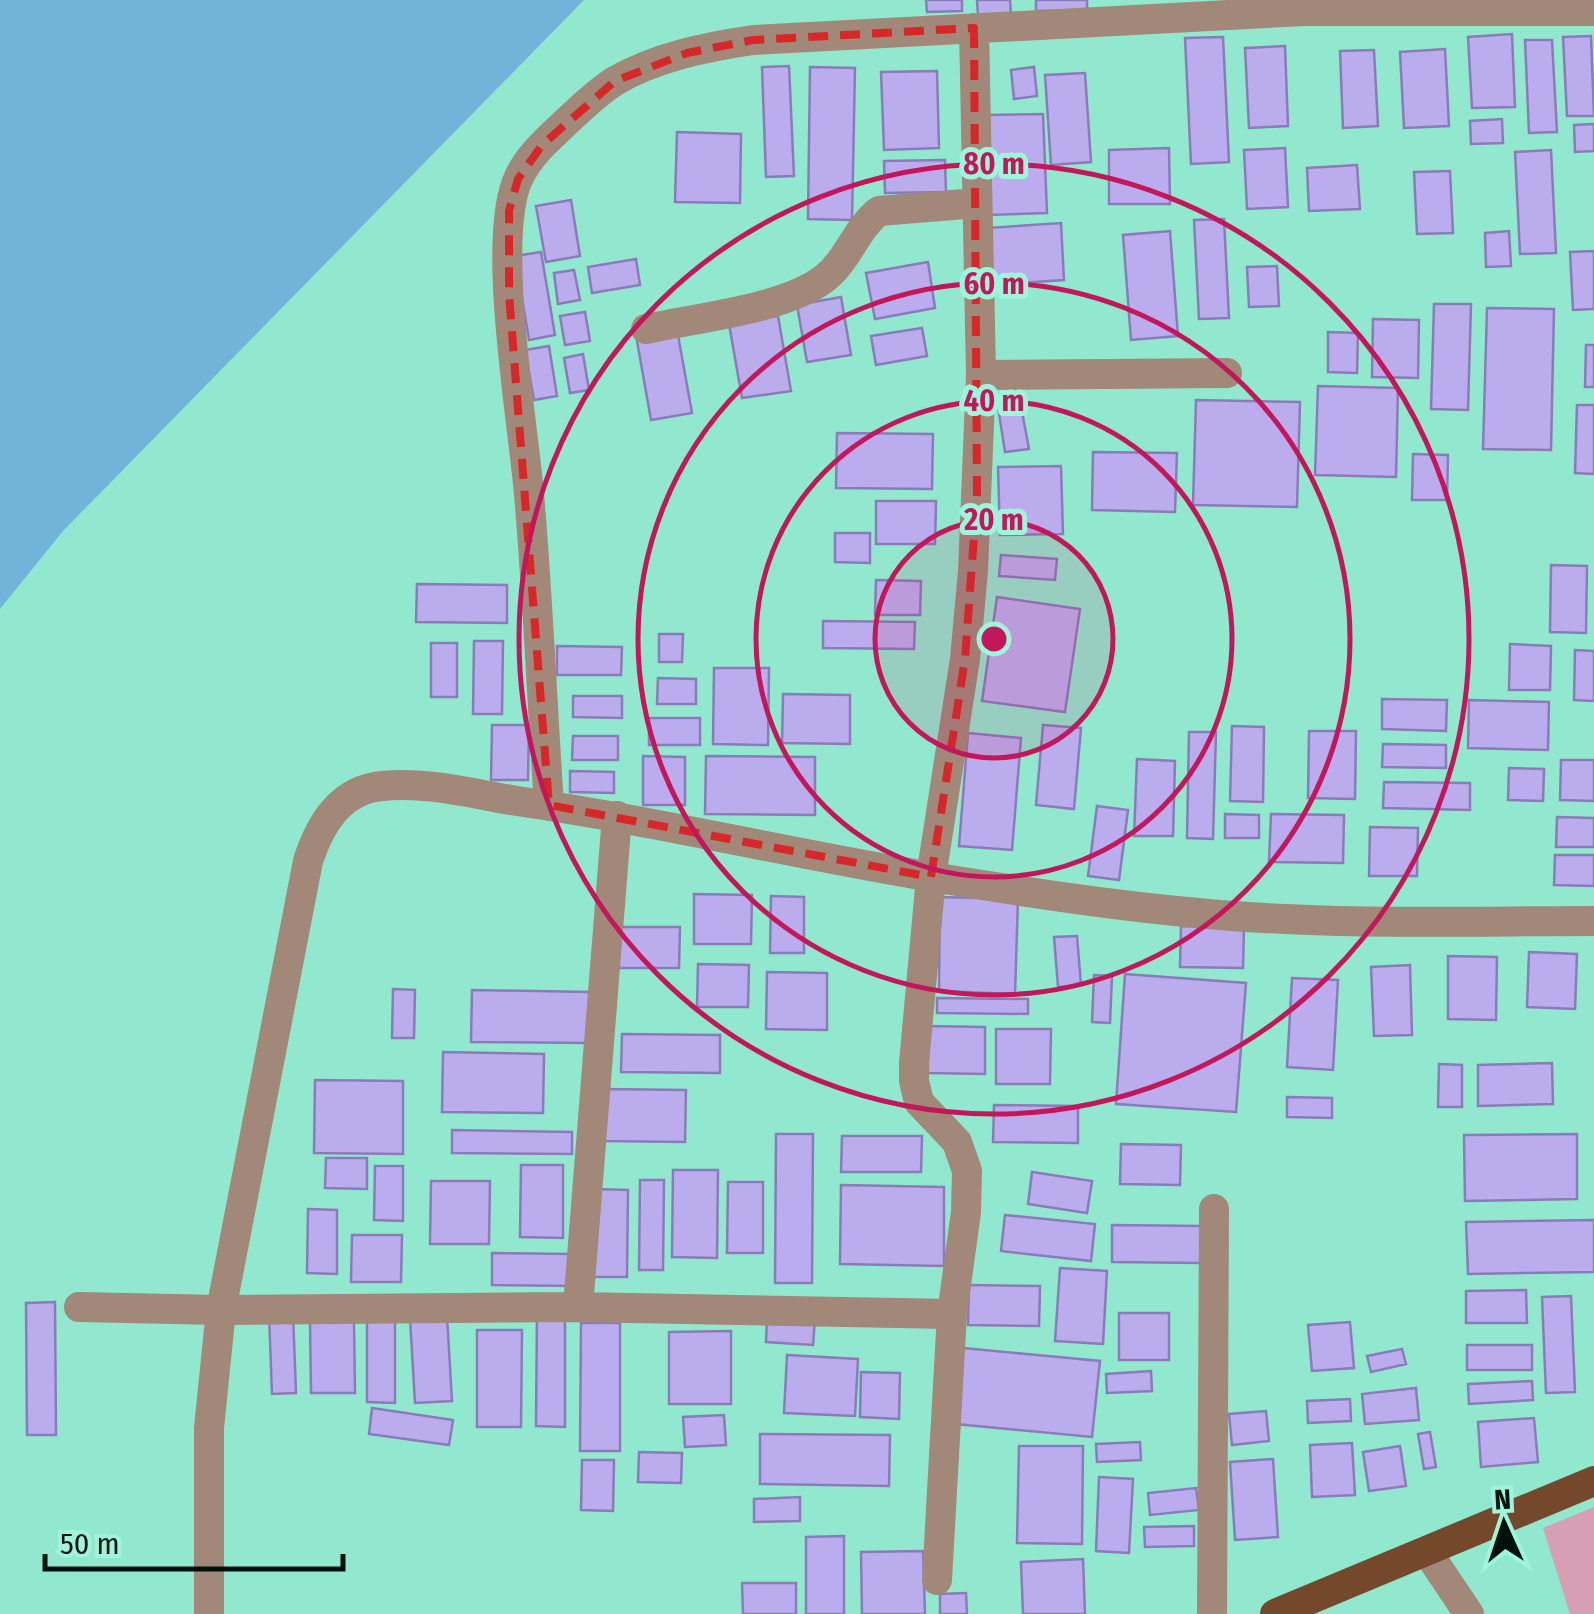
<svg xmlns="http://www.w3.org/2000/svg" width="1594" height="1614" font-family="'Fira Sans Condensed',sans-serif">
	<rect width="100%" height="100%" fill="#91e8cf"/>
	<path fill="#d79fb4" d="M1594,1507v107h-24l-27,-86z"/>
	<path fill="#72b4d9" d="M0,0h584l-521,531 -63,78z"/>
	<path fill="#bbaded" stroke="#8a7cb8" stroke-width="2.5" d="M926,0h36v11l-35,1z
		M977,0h33l1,15 -33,1z
		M1036,0h51v10l-51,1z
		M1512,34l3,73 -43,1 -4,-71z
		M1591,36l3,80h-27l-4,-79z
		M1223,37l6,125 -38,2 -6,-126z
		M1525,40h27l5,92 -28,1z
		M1285,46l3,80 -39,2 -4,-80z
		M1445,49l4,77 -45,2 -4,-76z
		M1374,50l4,76 -35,2 -3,-77z
		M789,66l5,110 -28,1 -4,-110z
		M810,67l45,1 -3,152 -44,-1z
		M1034,67l3,29 -23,3 -3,-29z
		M937,71l2,77 -55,2 -3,-78z
		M1085,73l6,89 -40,3 -6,-90z
		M1043,114l4,99 -60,2 -3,-100z
		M1502,119l1,24 -32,1 -1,-23z
		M1594,124v27l-19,1 -1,-27z
		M677,132l64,2 -1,69 -65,-1z
		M1169,148l1,56h-61v-54z
		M1285,148l3,59 -41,2 -3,-59z
		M1551,150l5,103 -36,1 -5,-102z
		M945,160l1,32 -61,1 -1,-32z
		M1357,165l3,44 -51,2 -2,-43z
		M1450,171l3,62 -36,1 -3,-62z
		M571,200l9,56 -34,6 -10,-56z
		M1224,219l5,99 -30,1 -5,-99z
		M1061,223l3,57 -72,5 -4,-57z
		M1170,231l8,105 -47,4 -8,-105z
		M1509,231l2,35 -25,1 -1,-34z
		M1594,251v58l-21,1 -3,-58z
		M541,252l14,83 -26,5 -14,-84z
		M636,259l4,26 -48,8 -4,-26z
		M928,262l7,46 -60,11 -9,-46z
		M1277,266l2,40 -30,1 -2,-40z
		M574,270l6,30 -22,4 -4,-31z
		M841,297l10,58 -44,7 -10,-57z
		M1434,304h37l-3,106 -37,-1z
		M1487,308l67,1 -3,141 -68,-1z
		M585,312l5,29 -25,4 -5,-29z
		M778,316l13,75 -49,7 -13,-74z
		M1373,319l46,1 -1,58 -46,-1z
		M922,328l5,28 -51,9 -5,-29z
		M1328,332l30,1 -1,40 -29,-1z
		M678,335l14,78 -41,7 -14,-79z
		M1586,345h8v42h-9z
		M549,346l8,50 -23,4 -9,-50z
		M583,354l6,36 -19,3 -6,-35z
		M1318,386l80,2 -2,89 -81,-2z
		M1018,390l11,59 -24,3 -9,-58z
		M1196,400l104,2 -3,105 -104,-2z
		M1577,405h17v69l-19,-1z
		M837,433l96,1 -1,55 -96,-1z
		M1093,452l84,1 -2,59 -83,-2z
		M1413,454l35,1 -1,45h-35z
		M1061,466l2,68 -63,1 -2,-68z
		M876,501h60l-1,43h-59z
		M835,533h35v30l-35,-1z
		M1001,555l56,4 -2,21 -56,-4z
		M1551,565l36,1 -1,67 -36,-1z
		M876,580l45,1 -1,34h-45z
		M417,584l90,1v38l-91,-1z
		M997,597l83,12 -15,103 -83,-11z
		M823,621l92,1 -1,27 -91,-1z
		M659,634h24l-1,28h-23z
		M474,641h29l-1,73h-29z
		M431,643h26v54h-26z
		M1510,644l41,2 -1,44h-41z
		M557,646l65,1 -1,28h-64z
		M1575,650l19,1v50l-20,-1z
		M714,668h55l-1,77 -55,-1z
		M658,678l38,1v25h-39z
		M783,694l67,1v49l-68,-1z
		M573,696h49v22l-49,-1z
		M1382,699l65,1 -1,31 -64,-2z
		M1469,700l80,2 -1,48 -80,-2z
		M649,718h51v27h-51z
		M492,725h37l-1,55h-37z
		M1043,725l38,3 -7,81 -38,-4z
		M1232,726l32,1 -1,75 -33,-1z
		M1309,731h47l-1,68 -47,-1z
		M1189,732h27l-3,107 -26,-1z
		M968,733l53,5 -9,112 -53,-4z
		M573,736h45v24h-46z
		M1383,744l63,1v23l-64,-1z
		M643,756l42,1v48h-42z
		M706,756l109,1v58l-110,-1z
		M1137,759l38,2 -2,75h-39z
		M1561,760h33v41l-34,-1z
		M1509,768l35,1 -1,32 -35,-1z
		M570,771l44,1v21l-44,-1z
		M1384,782l86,1v27l-87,-2z
		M1097,806l31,4 -9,70 -31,-4z
		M1225,814l34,1v23h-34z
		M1271,814l73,1 -1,48 -74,-1z
		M1557,817l37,1v29h-38z
		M1370,827l48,1 -1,48h-48z
		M1555,855h39v31l-40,-1z
		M694,894l58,1 -1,49h-57z
		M771,896l33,1v56h-34z
		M940,897l78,2 -3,95 -76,-3z
		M1181,926l63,1 -1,41 -63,-1z
		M616,927h64l-1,41h-63z
		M1077,936l4,49 -23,2 -4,-50z
		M1529,952l48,2 -2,55 -48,-2z
		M1448,956l49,1 -1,63 -48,-1z
		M698,964l51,1 -1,42h-51z
		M1410,965l2,70 -38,1 -3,-69z
		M767,972l60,1v57l-61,-1z
		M1125,974l121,9 -10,129 -120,-8z
		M1094,975l18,1 -2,47 -18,-1z
		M1292,978l46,2 -5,90 -46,-3z
		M393,989l22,1 -1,48h-22z
		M472,990l118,2 -1,51 -118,-1z
		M937,998l91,1v15l-91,-1z
		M928,1026l57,1v47l-57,-1z
		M996,1029h55l-1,55h-54z
		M622,1034l98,1v38l-99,-1z
		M443,1052l101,2 -1,59 -101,-1z
		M1552,1063l1,41 -75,2v-41z
		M1439,1064l23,1v42h-24z
		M315,1080l88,1v73l-89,-1z
		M603,1089l83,1 -1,52 -83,-1z
		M1287,1097l45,1v20l-45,-1z
		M994,1105l84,1v37l-85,-1z
		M452,1130l120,2v22l-120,-1z
		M776,1134h37l-1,149h-37z
		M1577,1134v65l-112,2 -1,-66z
		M842,1136h80l-1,36h-80z
		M1121,1144l60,1 -1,40 -60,-1z
		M326,1158h41v31l-42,-1z
		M521,1165h42v73l-43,-1z
		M375,1166h28v55l-29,-1z
		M673,1170h45l-1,88 -45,-1z
		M1032,1172l60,9 -5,32 -59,-9z
		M640,1180h24l-1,90h-24z
		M431,1181h59l-1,63h-59z
		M728,1182h35v71h-36z
		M841,1185l103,2v79l-104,-2z
		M594,1189l34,1 -1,87h-34z
		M308,1209l29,1v64l-30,-1z
		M1005,1215l90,9 -4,37 -90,-10z
		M1594,1220v52l-126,2 -2,-52z
		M1112,1225l89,1v37l-89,-1z
		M352,1235h50l-1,47h-50z
		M492,1253l84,1v32l-84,-1z
		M1060,1268l47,3 -4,73 -48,-3z
		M969,1285l71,1 -1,40 -71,-1z
		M1526,1290l1,33h-61v-32z
		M1571,1296l4,96 -29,1 -4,-96z
		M55,1302l1,133h-29l-1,-132z
		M367,1312l28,1v90l-28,-1z
		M565,1312v115l-29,-1 1,-113z
		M293,1313l3,80 -24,1 -3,-80z
		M1119,1313h50v47h-50z
		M447,1316l5,85 -37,2 -5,-84z
		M767,1316l48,3 -2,26 -47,-3z
		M310,1321h44l1,72h-44z
		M1350,1322l4,46 -42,3 -4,-46z
		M581,1323h39v128h-40z
		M477,1330h45l-1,97h-44z
		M731,1331v73h-62v-72z
		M1467,1345h65v25h-65z
		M963,1348l137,13 -8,76 -136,-13z
		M1402,1349l4,15 -35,8 -4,-16z
		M787,1355l71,4 -3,57 -71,-3z
		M1151,1371l1,20 -45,2 -1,-19z
		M861,1372l39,1 -1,46 -39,-2z
		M1532,1381l1,19 -64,4 -1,-20z
		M1416,1388l3,32 -54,4 -3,-30z
		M1350,1399l1,22 -43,2 -1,-22z
		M372,1408l81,12 -4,25 -80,-11z
		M1266,1411l3,30 -37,4 -3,-31z
		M724,1415l2,30 -41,2 -2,-30z
		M1534,1418l4,44 -57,5 -3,-45z
		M1430,1432l6,35 -12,2 -6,-35z
		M760,1434l130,1 -1,51 -129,-2z
		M1140,1442l1,18 -44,2 -1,-18z
		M1352,1443l3,52 -43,2 -2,-52z
		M1019,1446h64l-1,98 -65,-1z
		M1400,1446l6,40 -37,5 -6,-39z
		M639,1452l43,1 -1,30 -43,-1z
		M1273,1459l5,78 -43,3 -5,-78z
		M582,1460h32l-1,51 -32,-1z
		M1099,1477l34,2 -4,74 -33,-2z
		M1196,1488l3,22 -49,5 -2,-22z
		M800,1497v24l-46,1v-23z
		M1194,1526v20l-49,1 -1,-20z
		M844,1536v78h-38v-77z
		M923,1551l2,63h-63l-1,-62z
		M1083,1559l2,55h-62l-2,-52z
		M742,1583h54v31h-53z
		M966,1593l1,21h-27v-20z"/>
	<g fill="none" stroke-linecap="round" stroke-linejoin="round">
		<path stroke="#a18878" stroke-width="30" d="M646,329c50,-11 140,-20 179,-51 23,-18 31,-49 54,-67l98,-8
			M981,375l246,-2
			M549,805c-7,-103 -11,-207 -20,-311 -6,-72 -39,-258 -10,-317 10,-21 27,-36 44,-52 16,-15 33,-32 52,-44 41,-24 91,-34 138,-41l551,-29h290
			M79,1307l142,3 357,-3 374,7
			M578,1307l39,-491
			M1428,1553l41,61
			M937,1580l15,-266 14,-102 1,-41 -10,-29 -38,-40 -5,-21v-18l17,-186 34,-218 8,-88 8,-196 -7,-347
			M209,1614v-186l12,-118 87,-449c12,-37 32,-71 74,-75 43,-5 92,8 135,15 139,20 276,53 415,76 117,19 235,37 353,42 102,5 206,2 309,2
			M1212,1614l2,-405"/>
		<path stroke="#74492b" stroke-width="30" d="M1275,1614l319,-133"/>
	</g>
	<path fill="none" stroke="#d62828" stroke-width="8" stroke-dasharray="20 12" stroke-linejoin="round" d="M974,28l3,467 -12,164 -34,218 -382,-72 -40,-511v-83l9,-32 24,-34 73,-64 72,-28 66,-13z"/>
	<circle cx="994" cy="639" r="119" fill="#c2185b" fill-opacity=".12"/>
	<g fill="none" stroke="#c2185b" stroke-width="5">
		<circle cx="994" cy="639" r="119"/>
		<circle cx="994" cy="639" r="238"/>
		<circle cx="994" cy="639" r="356"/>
		<circle cx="994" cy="639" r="475"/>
	</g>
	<circle cx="994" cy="639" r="15" fill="#c2185b" stroke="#9ef5dc" stroke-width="5"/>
	<g font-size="30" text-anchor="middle" font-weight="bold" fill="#c2185b" stroke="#9ef5dc" stroke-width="10" stroke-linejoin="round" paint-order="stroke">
		<text x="994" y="174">80 m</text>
		<text x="994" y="294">60 m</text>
		<text x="994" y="411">40 m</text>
		<text x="994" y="530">20 m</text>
	</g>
	<g transform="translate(1504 1524) rotate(357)" stroke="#9ef5dc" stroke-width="8" paint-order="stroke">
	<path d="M0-8L18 38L0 25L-18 38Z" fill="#00110b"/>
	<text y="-15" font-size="28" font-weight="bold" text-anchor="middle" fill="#00110b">N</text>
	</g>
	<path d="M45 1554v15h298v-15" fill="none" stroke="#00110b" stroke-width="5"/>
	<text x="60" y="1554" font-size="30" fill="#00110b" stroke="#9ef5dc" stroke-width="8" paint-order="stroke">50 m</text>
</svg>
